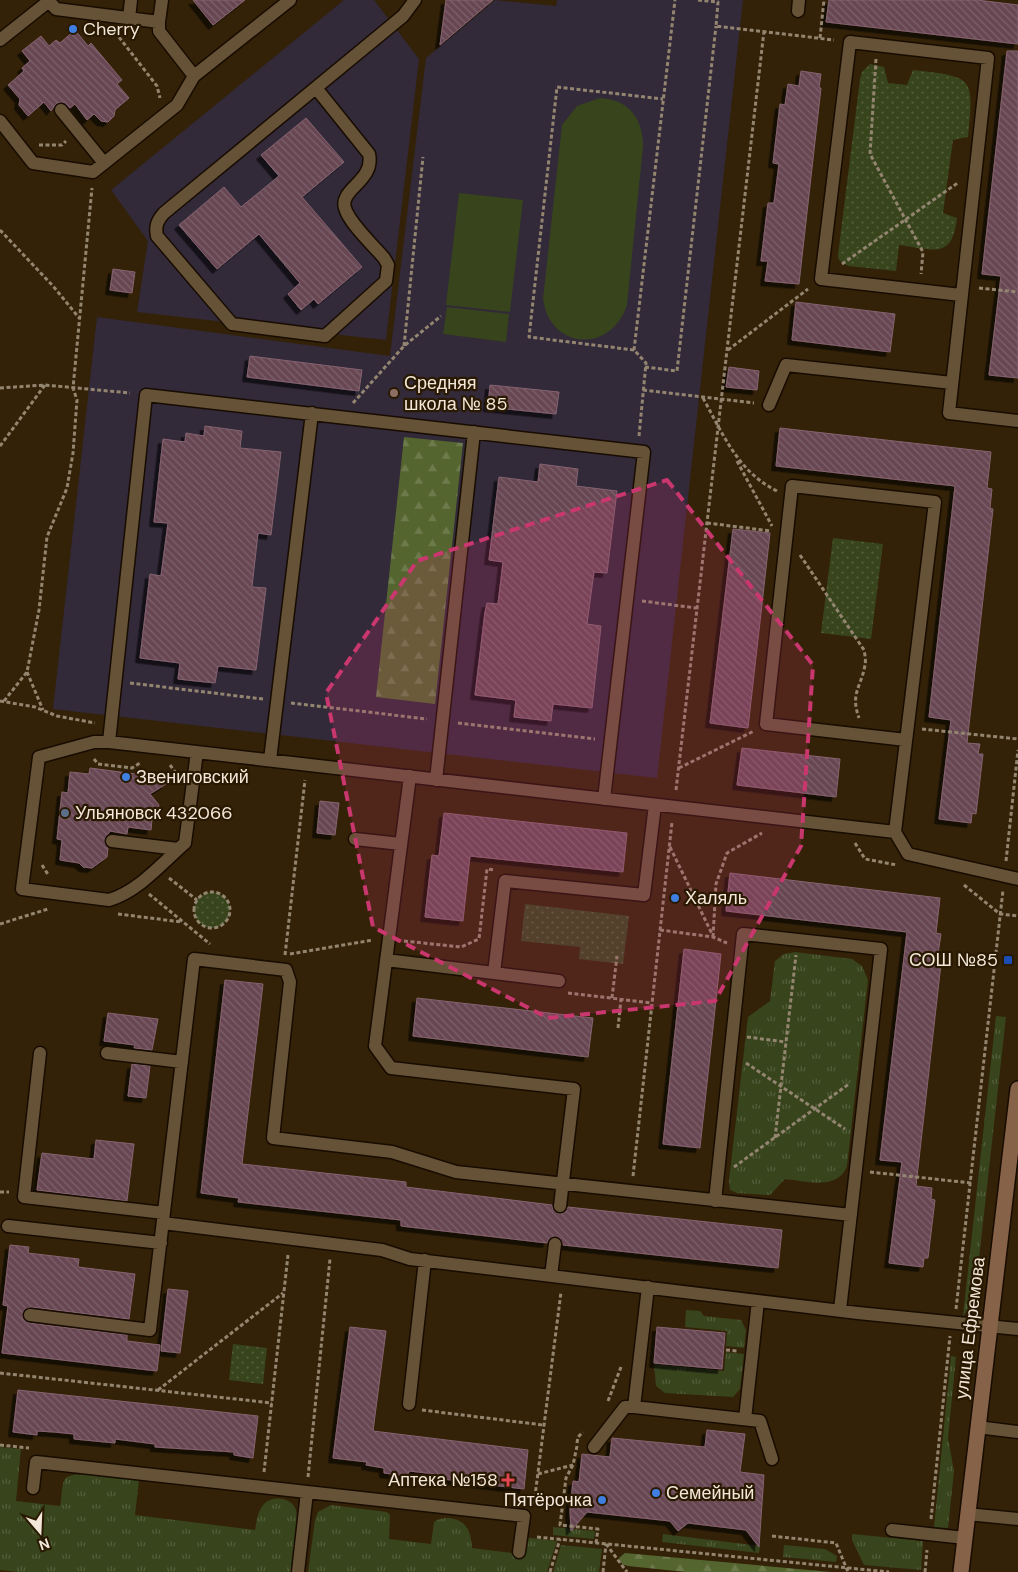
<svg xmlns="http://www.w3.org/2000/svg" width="1018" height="1572" font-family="'DM Sans',sans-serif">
	<defs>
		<pattern id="grass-tufts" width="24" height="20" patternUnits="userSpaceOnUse" patternTransform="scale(1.25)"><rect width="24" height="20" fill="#37441c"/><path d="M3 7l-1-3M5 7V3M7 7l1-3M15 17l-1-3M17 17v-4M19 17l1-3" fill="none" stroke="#545f3c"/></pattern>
		<pattern id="forest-firs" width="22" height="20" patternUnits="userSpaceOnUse" patternTransform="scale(1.25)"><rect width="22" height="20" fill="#54652f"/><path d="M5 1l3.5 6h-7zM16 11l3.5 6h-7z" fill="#6d7b4c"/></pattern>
		<pattern id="park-dots" width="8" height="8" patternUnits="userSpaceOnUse" patternTransform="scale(1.25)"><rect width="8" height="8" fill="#37441c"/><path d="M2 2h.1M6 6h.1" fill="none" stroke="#545f3c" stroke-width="1.8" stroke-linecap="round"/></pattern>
		<pattern id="building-back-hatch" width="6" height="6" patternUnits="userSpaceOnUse" patternTransform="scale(1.25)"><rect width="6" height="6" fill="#674753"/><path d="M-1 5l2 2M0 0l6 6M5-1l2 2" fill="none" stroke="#7d626b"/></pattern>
		<filter id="shadow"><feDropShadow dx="-4.5" dy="4.5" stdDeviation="0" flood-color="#0009"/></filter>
	</defs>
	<rect width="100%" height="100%" fill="#332207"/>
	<path fill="#322939" d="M344,0h30l45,59 -33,281 -249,-28 11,-71 -37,-51z
		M495,0l61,6 1,-6h186l-86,778 -604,-69 44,-392 293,39 36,-298z"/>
	<path fill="url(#grass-tufts)" d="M795,952l57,7 10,7 6,14 -21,186c-9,25 -42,15 -62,13l-15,16 -33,-2 -7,-3 -1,-10 19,-163 22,-16 5,-40 9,-7z
		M996,1016l10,1 -31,277 -3,11 -9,11z
		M686,1310l14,1 4,5 37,4 5,10 -2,18 -18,-2 1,-15 -42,-4z
		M726,1352l18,2 -4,35 -7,8 -68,-4 -9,-7 -2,-22 70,7z
		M951,1356l5,1 -8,81 6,33 -6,57 -14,-1z
		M0,1447l21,2 -5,52 44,5c2,-8 1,-21 5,-27 8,-11 60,0 74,1l-4,35 120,15c2,-9 2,-18 9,-26 8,-9 28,-7 32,6 3,12 -4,48 -5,62h-273l-18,-2z
		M331,1505l56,7 3,3 -1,24 42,5 3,-22c4,-3 8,-4 15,-4 18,2 22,14 23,30l48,6 2,-17 35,4 -10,31h-239l7,-52 3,-8z
		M553,1527l42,4 -1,8 -41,-4z
		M663,1534l97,12 -1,7 -97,-11z
		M852,1534l71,7 -2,29 -57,-5 -12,-25z
		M561,1545l41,4 -3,23h-46z
		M784,1545l41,4 12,7 -1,6 -53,-5z"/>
	<path fill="url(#forest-firs)" d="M404,437l59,6 -28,261 -59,-7z
		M625,1553l206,19h5h-150l-58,-6 -6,-2 -3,-6z"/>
	<path fill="url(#park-dots)" d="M870,64l14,3 4,16 19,2 6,-15c61,7 61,6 55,67l-15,3 -10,73 14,5c-5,43 -24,31 -58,27l-3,26 -48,-5 -9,-6 -1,-5 22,-176 2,-7z
		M833,538l50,6 -12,95 -50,-6z
		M194 910a18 18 0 1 1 36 0a18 18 0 1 1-36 0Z
		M525,904l104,12 -6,48 -44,-5 1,-12 -59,-6z
		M233,1344l34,4 -4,36 -34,-4z"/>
	<path fill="#37441c" d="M600,98c28,1 44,21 43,49l-16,158c-16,49 -77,45 -84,-6l19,-174 15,-19z
		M459,193l64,7 -13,112 -64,-7z
		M447,307l62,7 -3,28 -63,-8z"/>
	<path fill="url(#building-back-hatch)" stroke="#856370" filter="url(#shadow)" d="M193,0h52l-32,25z
		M446,0h47l-53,45z
		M829,0h148l41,5v39l-192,-22z
		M75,30l13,16 3,-3 31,37 -5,4 12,14 -14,12 -1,6 -6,6 -7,-1 -7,-7 -7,6 -12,-16 -5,4 -8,-6 -6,2 -5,7 -7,-9 -16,14 -9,-11 1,-6 -12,-14 16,-14 -2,-3 8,-7 -8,-10 19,-15 8,10 7,-6 4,3z
		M1007,51h11v327l-29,-3 12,-99 -19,-2z
		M801,71l20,3 -2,14h2l-22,196 -34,-3 3,-20h-7l7,-58h6l5,-39 -6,-1 7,-59 5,1 3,-21 11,2z
		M306,118l38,44 -42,35 60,70 -44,37 -4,-5 -13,11 -13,-16 12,-11 -41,-49 -42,35 -38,-44 45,-38 17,20 38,-31 -18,-21z
		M113,269l22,3 -3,21 -22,-3z
		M796,302l99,12 -5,38 -98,-12z
		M250,356l112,14 -3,21 -112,-14z
		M729,367l30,4 -2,19 -31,-3z
		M490,385l69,7 -3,22 -68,-7z
		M205,426l37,5 -2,17 41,4 -10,83 -13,-2 -6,54 14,1 -10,82 -38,-4 -3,17 -37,-4 2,-16 -40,-5 10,-84 11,2 7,-53 -14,-1 9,-83 22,3 1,-9 18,3z
		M780,428l211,24 -4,36 5,1 -2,19 3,1 -26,234 13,1 -2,10h5l-7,60 -4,-1 -1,10 -32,-4 12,-99 -22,-3 26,-231 -179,-20z
		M540,464l38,5 -2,17 41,5 -10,82 -13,-1 -7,52 14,2 -9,82 -39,-4 -2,17 -37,-4 2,-17 -41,-5 10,-83 2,-9 11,1 5,-42 -14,-2 10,-83 39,5z
		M733,529l37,4 -22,195 -38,-5z
		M742,748l98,11 -4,38 -99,-12z
		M90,768l53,7v6l23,3 -16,10 9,11 -2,11 -5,4 -1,10 -23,-3 -1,7 -17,-3 -6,9 4,8 -1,9 -15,11 -9,-1 -4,-4 -19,-3 2,-20 -5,-1 5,-47 6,1 2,-21 19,2z
		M320,801l19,2 -4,32 -18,-2z
		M444,813l183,20 -4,39 -153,-16 -7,65 -38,-4 7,-62 7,1z
		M730,873l210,25 -4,35 5,1 -3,20 4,1 -26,231 16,2 -1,11 4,1 -7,58h-4l-1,9 -34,-4 13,-101 -22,-2 27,-228 -181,-21z
		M684,949l37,5 -21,194 -37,-4z
		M225,980l38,4 -21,180 164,18v5l146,18 1,5 6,4 5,-1 4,-6 214,23 -4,38 -215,-23 -3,-7 -4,-2 -7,3 -2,4 -146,-17v-6l-163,-18 1,-4 -38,-5z
		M417,998l176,20 -5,39 -175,-21z
		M108,1013l50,6 -6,31 -18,-2 1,-3 -31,-4z
		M132,1064l18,2 -4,32 -18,-2z
		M96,1140l38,4 -7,57 -90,-11 5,-37 52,6z
		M10,1245l19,2 -1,6 51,6 -1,8 57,7 -6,45 -98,-12 -7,3 -2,8 7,5 98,12v6l33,4 -3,26 -155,-18 6,-47 -5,-1z
		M168,1289l20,2 -8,62 -19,-2z
		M350,1327l36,4 -13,100 155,19 -4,39 -81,-10 1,-4 -35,-4 -1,5 -24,-3v-5l-18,-3 1,-3 -34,-4z
		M657,1327l68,6 -3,36 -68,-6z
		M18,1390l240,26 -5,42 -19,-3v-3l-79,-5v-3l-40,-5v4l-41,-4v-5l-20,-2 -17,-1v4l-24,-3z
		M707,1430l38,4 -5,38 24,3 -5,72 -13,-17 -58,-7 -10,8 -8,-10 -83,-9 -16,19 -1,-21 3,-29 6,1 3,-28 28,3 2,-19 93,9z"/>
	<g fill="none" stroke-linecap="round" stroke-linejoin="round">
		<g stroke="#180c00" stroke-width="15">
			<path id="lane" d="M48,0l8,9 103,13v9l35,45 96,-76
				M798,11l1,-11
				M129,18l2,-18
				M159,22l3,-22
				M0,40l49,-39
				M316,88l53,66c6,27 -30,35 -24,54 4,15 29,38 39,50l4,7 -2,16 -61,55 -93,-12 -75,-88c-2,-10 0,-15 7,-23l239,-197 12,-16
				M61,110l43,53
				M0,121l33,42 60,9 84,-67 17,-29
				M961,295l-140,-16 29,-237 138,16 -39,355 69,8
				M769,405l17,-40 166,18
				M906,740l-140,-16 26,-238 143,16 -40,330 13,22 110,25
				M109,742l37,-347 498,57 -40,347
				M197,752l-12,91c-23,20 -46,48 -76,57l-87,-11 17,-132 55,-15h15l786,90
				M270,760l42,-347
				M410,776l-35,270 16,22 183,21 -14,117
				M436,780l38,-348
				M355,839l46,5
				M112,841l66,8
				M386,960l108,13 11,-92 139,14 11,-90
				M494,973l65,8
				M40,1053l-16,144 140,16
				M107,1053l75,9
				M715,1201l28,-267 138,15 -41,361
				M163,1223l219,27 28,9 448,54 160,16
				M8,1226l153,17
				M551,1276l4,-32
				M30,1315l120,15 44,-371 92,11 4,12 -17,156 119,14 64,20 395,43
				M409,1404l16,-144
				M634,1407l14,-120
				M745,1419l13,-118
				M977,1427l41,5
				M594,1447l31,-40h9l126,14 12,38
				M33,1488l3,-26 271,30
				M967,1514l51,5
				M892,1530l73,8
				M298,1572l9,-80 217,24 -5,36"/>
		</g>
		<g stroke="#180c00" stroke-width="18">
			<path id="secondary" d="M961,1572l57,-483"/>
		</g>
		<path stroke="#938570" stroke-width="3" stroke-dasharray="4 2.5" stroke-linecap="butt" d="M698,0l20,2 -2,24 118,14
			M115,32l42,54 3,12
			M820,38l4,-38
			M876,59l-6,95 53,98 -2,22
			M39,145h23l4,-4
			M0,230l53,56 27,33
			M842,264l117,-82
			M979,288l39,4
			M404,346l19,-189
			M634,350l-105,-13 28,-250 106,12
			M728,350l80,-61
			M645,367l32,4 39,-345
			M0,388l45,-3 85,8
			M643,390l111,13
			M703,398c20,36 35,74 74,93
			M353,403l51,-57 37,-30
			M639,436l7,-73 -12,-13 41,-350
			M0,446l45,-61
			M737,461l35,65
			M707,523l64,8
			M800,555l64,95c1,5 2,11 1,15 -4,23 -15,28 -6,53
			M642,601l54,7
			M27,672l16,38
			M130,683l133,16
			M0,701l35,6 22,9 38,7
			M4,701l23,-29 12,-62 8,-73 20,-49 6,-35 4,-53 -4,-12 19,-200
			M291,703l136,16
			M458,723l137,16
			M922,729l96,10
			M94,759l4,5 34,4 8,-5
			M170,765l8,11
			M679,768l75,-37
			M676,790l88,-759
			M855,843l10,16 32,6
			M670,847l43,89
			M1006,861l12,-111
			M42,865l7,11
			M169,878l28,22
			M964,885l36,29 18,2
			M194 910a18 18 0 1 1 36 0a18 18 0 1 1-36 0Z
			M149,894l61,50
			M118,914l64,8
			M0,924l48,-15
			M660,930l53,7 14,6
			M713,937l3,-53 11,-31 35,-20
			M404,941l57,6 18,-8 8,-70 7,1
			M290,954l83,-14
			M285,955l20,-175
			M568,993l84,10
			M612,998l5,-42
			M618,1028l3,-29
			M747,1037l39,5
			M746,1063l99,66
			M775,1138l21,-183
			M734,1167l115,-83
			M870,1172l101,11
			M633,1176l39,-354
			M0,1192h9
			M956,1309l47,-419
			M726,1350l11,1
			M0,1373l272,30
			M158,1390l125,-97
			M608,1401l13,-34
			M422,1410l121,15
			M577,1443l1,-6 5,-5
			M0,1445l29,3
			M577,1446l-4,19 -7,13 -6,47 38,4 -2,14
			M264,1472l24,-217
			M538,1474l35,-9
			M308,1477l22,-218
			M534,1504l27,-212
			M931,1519l19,-183
			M772,1536l64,7 12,29
			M537,1537l352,35
			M606,1544l21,28
			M550,1572l10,-33
			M603,1572l3,-28
			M925,1572l2,-22"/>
		<use href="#lane" stroke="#655237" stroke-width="12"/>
		<use href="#secondary" stroke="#866248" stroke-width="15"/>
	</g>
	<path fill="#c9376e" fill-opacity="0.2" stroke="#c9376e" stroke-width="4" stroke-dasharray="10 6" stroke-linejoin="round" d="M667,480l146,185 -12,181 -86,155 -167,17 -175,-91 -47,-234 91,-132z"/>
	<g fill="#3f7fe0" stroke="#291900" stroke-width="2">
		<circle cx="73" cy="29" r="5"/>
		<circle cx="126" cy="777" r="5"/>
		<circle cx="675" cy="898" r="5"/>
		<circle cx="656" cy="1493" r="5"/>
		<circle cx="602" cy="1500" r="5"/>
	</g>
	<circle fill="#8d6e63" stroke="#291900" stroke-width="2" cx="394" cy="393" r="5"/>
	<circle fill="#5c6f8a" stroke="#291900" stroke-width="2" cx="65" cy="813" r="5"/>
	<rect fill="#1a4fb4" stroke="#291900" stroke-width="2" x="1003" y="955" width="10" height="10" rx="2.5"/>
	<path fill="#e0444e" stroke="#291900" stroke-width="2" d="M505.5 1472.5h5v5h5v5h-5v5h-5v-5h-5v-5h5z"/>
	<g text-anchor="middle" stroke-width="4.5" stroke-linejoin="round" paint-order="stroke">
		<g font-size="18" fill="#f2e7d8" stroke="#291900" text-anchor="start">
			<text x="83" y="35">Cherry</text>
			<text x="404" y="389">Средняя<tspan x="404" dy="21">школа № 85</tspan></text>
			<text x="136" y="783">Звениговский</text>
			<text x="75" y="819">Ульяновск 432066</text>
			<text x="685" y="904">Халяль</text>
			<text x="998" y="966" text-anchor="end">СОШ №85</text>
			<text x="498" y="1486" text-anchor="end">Аптека №158</text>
			<text x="666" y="1499">Семейный</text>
			<text x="592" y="1506" text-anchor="end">Пятёрочка</text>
		</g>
		<g font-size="18" fill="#f2e7d8" stroke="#291900">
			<text transform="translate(970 1328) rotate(-83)" y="6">улица Ефремова</text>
		</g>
	</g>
	<g transform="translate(40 1532) rotate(161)" stroke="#291900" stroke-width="4" paint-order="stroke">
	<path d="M0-4L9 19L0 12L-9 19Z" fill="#f2e7d8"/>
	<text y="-8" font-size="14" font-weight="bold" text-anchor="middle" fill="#f2e7d8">N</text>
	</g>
</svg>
